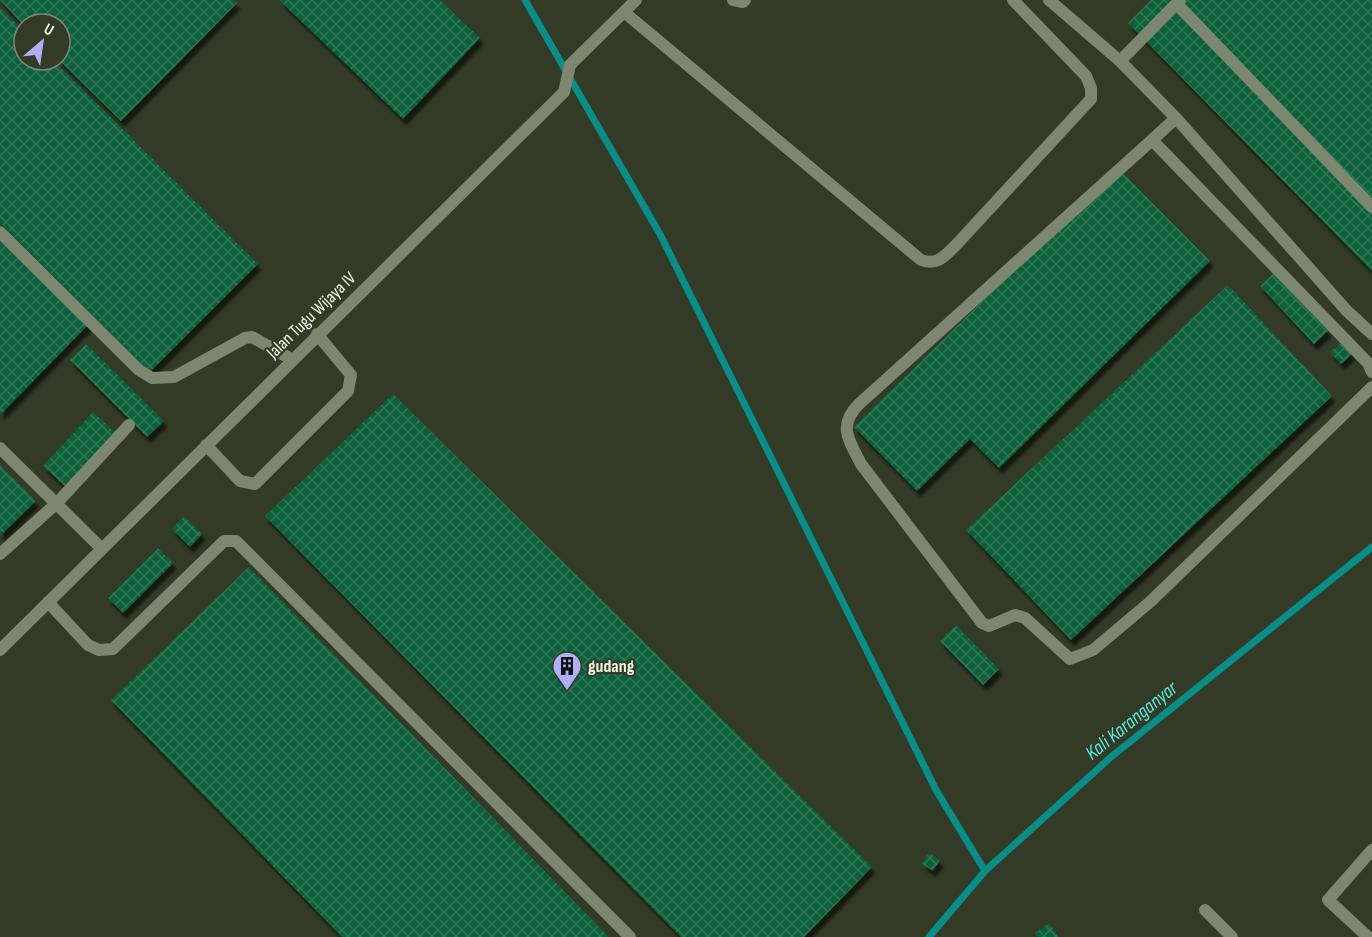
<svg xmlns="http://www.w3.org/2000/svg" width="1372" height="937" font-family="'Sofia Sans Condensed',sans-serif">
	<defs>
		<pattern id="building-cross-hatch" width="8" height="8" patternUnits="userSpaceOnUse" patternTransform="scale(1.5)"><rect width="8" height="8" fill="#09613a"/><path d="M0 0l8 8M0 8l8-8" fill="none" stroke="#2d7856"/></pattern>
		<filter id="shadow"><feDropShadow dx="3.5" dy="6" stdDeviation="1.5" flood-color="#0009"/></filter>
	</defs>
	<rect width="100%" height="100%" fill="#333b26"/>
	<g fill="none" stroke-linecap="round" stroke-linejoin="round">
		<path stroke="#078e88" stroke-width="7" d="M525,0l136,236 275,554 49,81
			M929,937l56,-66 126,-114 261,-210"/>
	</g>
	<path fill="url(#building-cross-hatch)" filter="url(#shadow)" d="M0,0h234l3,3 -116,118 -61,-60v-37l-36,2z
		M279,0h161l40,38 -77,81z
		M1151,0h221v271l-244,-248z
		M0,8l24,23v29h29l205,204 -108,108 -150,-149z
		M1118,168l92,93 -211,207 -29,-29 -53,52 -63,-64z
		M0,237l89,87 -89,91z
		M1274,273l54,58 -14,13 -54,-58z
		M1228,285l104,111 -261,244 -105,-110z
		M1342,342l10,12 -11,10 -11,-12z
		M86,344l78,77 -17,16 -77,-77z
		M393,394l479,473 -68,70h-123l-416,-421z
		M93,412l24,22 -50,54 -24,-22z
		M0,465l36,36 -36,35z
		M184,516l18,18 -12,13 -18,-18z
		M158,548l15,15 -50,50 -15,-15z
		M249,567l360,370h-267l-231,-237z
		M956,625l43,44 -16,16 -43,-44z
		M929,853l11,7 -7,11 -11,-7z
		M1049,923l10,14h-21l-3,-4z"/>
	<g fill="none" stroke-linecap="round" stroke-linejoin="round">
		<path stroke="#7d866e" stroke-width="12" d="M733,0l10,2 2,-2
			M1049,0l71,61 56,57 171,193 25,23
			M1177,4l195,203
			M624,12l297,248c16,6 24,-4 35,-15l135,-146v-11l-5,-12 -73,-76
			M1120,61l60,-61
			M1176,118l-24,22 216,223 4,9
			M1152,140l-293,264c-22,22 -10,36 2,60l121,159 7,3 26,-11 10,3 45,41 23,-9 57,-48 222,-215
			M0,232l139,138 13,8 22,-1 71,-39 7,-1 39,22
			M206,445l34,36 15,3 93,-93 3,-16 -34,-41
			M0,448l102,101
			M0,554l57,-51 72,-78
			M48,602l40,43 11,5 14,-1 111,-108h12l394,396
			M0,650l564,-558 6,-27 66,-65
			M1205,910l27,27
			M1368,937l-40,-37 44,-50"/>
	</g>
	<defs>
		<g id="building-pin" transform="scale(1.5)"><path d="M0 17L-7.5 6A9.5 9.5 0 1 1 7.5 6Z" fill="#b2adf9" stroke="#333b26"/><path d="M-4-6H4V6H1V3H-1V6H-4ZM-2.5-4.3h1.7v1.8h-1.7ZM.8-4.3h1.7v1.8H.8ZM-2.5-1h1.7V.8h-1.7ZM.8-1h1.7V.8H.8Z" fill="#111"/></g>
	</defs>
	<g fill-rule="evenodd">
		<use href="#building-pin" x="567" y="666"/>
	</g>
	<g text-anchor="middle" stroke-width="4.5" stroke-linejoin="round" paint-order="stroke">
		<g font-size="18" fill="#f1f6e8" stroke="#333b26">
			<text transform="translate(311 315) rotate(-44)" y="6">Jalan Tugu Wijaya IV</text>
		</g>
		<g font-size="18" font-weight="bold" fill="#f1f6e8" stroke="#333b26" text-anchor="start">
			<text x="588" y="672">gudang</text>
		</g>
		<g font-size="20" font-style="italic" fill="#57e9e0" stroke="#333b26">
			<text transform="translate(1131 720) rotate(-39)" y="7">Kali Karanganyar</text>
		</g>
	</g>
	<g transform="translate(42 42) rotate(29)"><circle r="28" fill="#333b26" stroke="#7f8674" stroke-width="1.5"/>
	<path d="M0-4.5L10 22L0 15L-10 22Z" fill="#b2adf9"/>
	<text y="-9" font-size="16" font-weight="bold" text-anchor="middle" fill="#f1f6e8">U</text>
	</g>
</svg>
